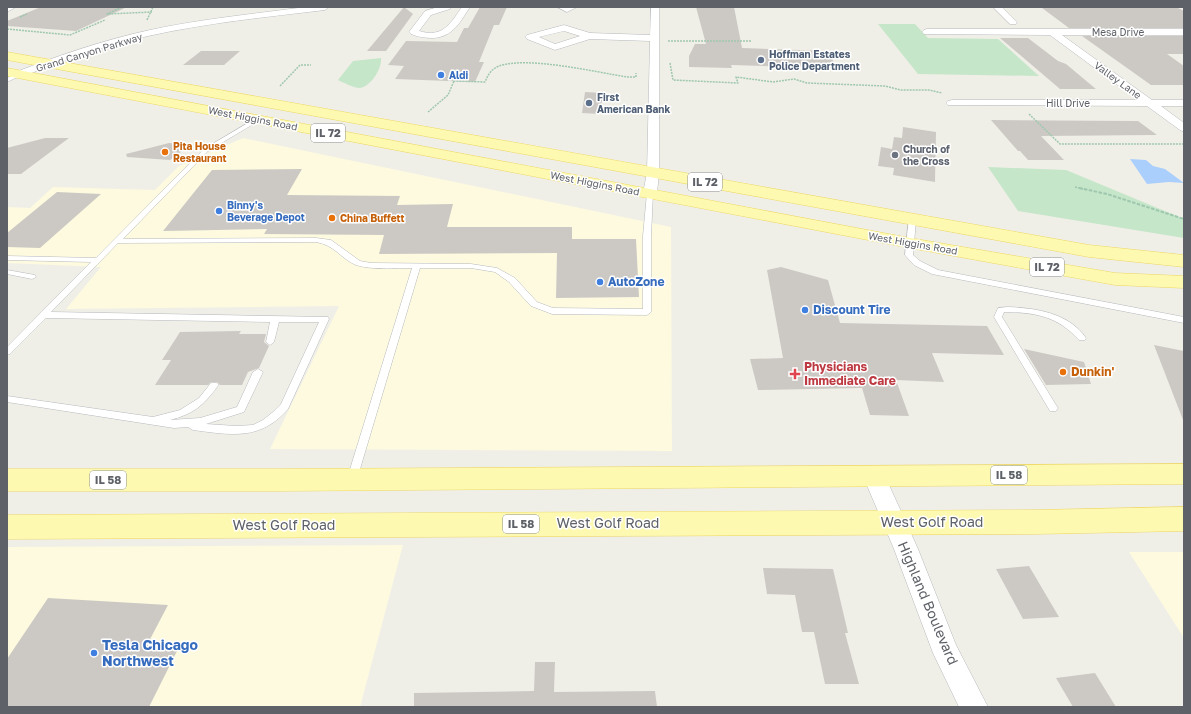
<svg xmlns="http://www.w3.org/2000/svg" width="1191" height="714" font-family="'Golos Text',sans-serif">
	<rect width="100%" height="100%" fill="#f0efe7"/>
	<path fill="#fdfadf" d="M243,138l428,89 1,224 -402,-2 69,-143 -273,3 35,-42 -94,-4v-56l23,1 23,-21 102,3 24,-24z
		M403,545l-43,162h-353v-160z
		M1129,552h55v86z"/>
	<path fill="#c5e6c9" d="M878,24h37l13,14 70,1 41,37 -121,-2z
		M381,58c1,11 -10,28 -21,30 -6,0 -16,-5 -22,-8l15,-19z
		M988,167l78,3 118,49v19l-166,-27z"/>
	<path fill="#abcffc" d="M1130,159l16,1 7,6 12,3 19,14 -15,-1 -22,2z"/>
	<path fill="#ccc9c4" d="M41,7h86l-51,24 -69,-5v-5z
		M404,7l9,7 -27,37h-19z
		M480,7h27l-8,18h-5l-15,37h5l-9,20 -80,-3 9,-13 -16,-1 18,-24 51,1 7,-14h4z
		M696,7h38l8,41 86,3 9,17 -106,-3 1,3 -43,-1v-11l6,-12h11z
		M1042,8h136l6,3v17h-115z
		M1082,36h102v18h-17l17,12v19h-33z
		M1000,38h28l30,23 8,3 30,25h-36z
		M201,51h39l-16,14h-41z
		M585,92l18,1 -3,21 -18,-1z
		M991,120l147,1 19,14 -116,1 23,24h-36l-8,-9h-2z
		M903,127l33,5 -1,50 -42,-7 1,-7 -16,-2 3,-19 11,2 2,-12 8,1z
		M45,138h24l-48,36h-14v-26z
		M169,143l21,2 -20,15 -43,-3 -1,-3z
		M302,169l-15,26 113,1 -3,9 56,-1 -6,23h125v12h64l3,58 -83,1 1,-45 -178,1 5,-19 -120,-1 3,-5 -104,2 49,-61z
		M57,192l44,2 -61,54 -33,-1v-14z
		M781,267l47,13 12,43 147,3 17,29 -72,-2 12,29 -48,-2 13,36 -39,-1 -8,-27 -104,2 -8,-31 33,-1 -16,-88z
		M241,331l-2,3h27l-2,8 5,4 -10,22 -11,4 -6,13h-22l-3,-3h-6l-3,3h-53l16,-25h-9l18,-28z
		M1154,345l30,6v69h-1z
		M1024,349l60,13 7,22 -45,1z
		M1029,566l30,51 -36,2 -27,-50z
		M763,568l70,1 15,64h-3l14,51h-34l-11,-52h-12l-7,-37 -28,-1z
		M48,598l120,7 -21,40 32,2 -30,60h-142v-48z
		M535,662h20l-1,30 101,-1 2,16h-243v-14l120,-2z
		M1095,673l21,34h-43l-17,-29z"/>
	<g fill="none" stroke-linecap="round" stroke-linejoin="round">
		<g stroke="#b7b9bd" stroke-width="1">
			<path id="service" d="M20,72l3,2 -1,1 -15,7v-4z
				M258,117l3,2 -1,1 -52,31 -85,88 193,-1 15,2 29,21 11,2 100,1 26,4 18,10 22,24 16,6 90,1v-73l4,-43 3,-2 3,2 -2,43v76l-4,3 -95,-1 -21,-8 -22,-24 -14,-10 -24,-4h-51l-63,211 -1,3 -4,1 -4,-1 -1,-3 65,-211c-16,0 -41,2 -56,-3 -15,-6 -21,-20 -40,-23l-198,1 -67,69 277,5 1,2 -41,90c-28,32 -56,26 -95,21l-5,-3 -14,1 -167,-26v-6l146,21 27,-7 19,-12 12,-15h6l2,2 -2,2c-14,19 -24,27 -47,33l30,-2 37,-11 16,-35 5,-3 5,3 -19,40 -38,12 30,2 17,-1 10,-5 10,-8 8,-8 38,-82h-40l-5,20 -4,3 -4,-3 4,-20 -224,-4 -36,36 -3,1v-8l84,-85 -84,-2v-4l89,2 108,-109z
				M909,218h3l4,2 -3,35 7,6 18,9 246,47v6l-252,-49 -18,-9 -9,-10z
				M7,270l28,5 1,2 -4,2 -25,-5z
				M1008,307c28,1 61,6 78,31l-1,2h-6c-21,-23 -41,-27 -71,-28h-4l-2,5 54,88 2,3 -2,3h-6l-56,-94 4,-9z"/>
		</g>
		<g stroke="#b7b9bd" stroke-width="1">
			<path id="minor" d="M7,7h9l-9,5z
				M306,7h23l-4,3c-59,7 -119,13 -177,26 -43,10 -84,24 -124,40h-8l-1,-2 1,-2c44,-17 88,-32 134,-42 51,-11 104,-16 156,-23z
				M438,7h13l-1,2 -19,6 -12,16c24,7 31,-7 43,-24h8c-10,15 -17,30 -37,31 -8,0 -15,-1 -22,-4l-2,-2 16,-21z
				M557,7h20l-10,5z
				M651,7h8v166l-2,20 -2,3h-10l-2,-3 4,-20 3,-132 -60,-2 -35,11 -28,-11 -2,-2 2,-2 37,-10 26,8 60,2zM564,31l16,5 -25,8 -16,-7z
				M993,7h9l15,15 -1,2h-6z
				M927,29h257v6h-122l90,65h32v6h-23l23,17v9l-4,-2 -33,-24 -199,-1 -2,-2 2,-2 4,-1h186l-88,-65 -126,-1 -2,-2 2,-2z
				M874,467l8,3 3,6 33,73 38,96 32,62h-29l-26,-54 -39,-104 -31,-73 3,-6z"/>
		</g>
		<g stroke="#eed763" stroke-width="1">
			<path id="primary" d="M7,52l1082,193 95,10v12l-95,-10 -1082,-197z
				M7,68l903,170 205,35 69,3v12l-69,-3 -205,-37 -903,-172z
				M1184,464v20l-904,7h-273v-22h273z
				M1184,507v24l-148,3 -1029,5v-24l1029,-5z"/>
		</g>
		<path stroke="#9ec7ae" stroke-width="1.5" stroke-dasharray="2 1" stroke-linecap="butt" d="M122,7l-15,7 45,-2
			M20,17l7,-3
			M147,20l6,-13
			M7,29l63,6 35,-15
			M668,41h84
			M670,63l3,17 65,3 -2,-6 37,5 21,-3 13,4 78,3 16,4h28l13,3
			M456,78l-2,3 31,1c3,-7 6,-13 14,-16 28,-10 97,6 128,11h9v-4
			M280,86l20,-21h11
			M428,112l20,-17 6,-14
			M1029,114l31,30h124
			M1075,187l9,2"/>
		<path stroke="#9ec7ae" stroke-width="2" stroke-dasharray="3.5 1.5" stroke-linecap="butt" d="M1079,188l28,6 77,25"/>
		<use href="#service" fill="#fff" fill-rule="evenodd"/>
		<use href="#minor" fill="#fff" fill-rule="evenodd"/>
		<use href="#primary" fill="#fdf9b0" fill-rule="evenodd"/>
	</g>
	<g fill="#5c6f8a" stroke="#fff" stroke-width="1.5">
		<circle cx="761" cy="60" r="4"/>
		<circle cx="589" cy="103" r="4"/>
	</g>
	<g fill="#3f7fe0" stroke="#fff" stroke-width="1.5">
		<circle cx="441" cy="75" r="4"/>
		<circle cx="219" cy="211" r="4"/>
		<circle cx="600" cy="282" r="4"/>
		<circle cx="805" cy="310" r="4"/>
		<circle cx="94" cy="653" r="4"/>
	</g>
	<g fill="#e8710a" stroke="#fff" stroke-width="1.5">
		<circle cx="165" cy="152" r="4"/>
		<circle cx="332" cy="218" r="4"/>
		<circle cx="1063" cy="372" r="4"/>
	</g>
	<circle fill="#6b7280" stroke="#fff" stroke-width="1.5" cx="895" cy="155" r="4"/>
	<path fill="#e0444e" stroke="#fff" stroke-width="1.5" d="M793 368h4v4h4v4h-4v4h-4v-4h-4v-4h4z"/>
	<g text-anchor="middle" stroke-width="3" stroke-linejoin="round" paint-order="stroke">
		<g font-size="10" fill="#5e6167" stroke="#fff">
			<text x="1118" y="36">Mesa Drive</text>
			<text transform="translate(89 52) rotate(-17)" y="4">Grand Canyon Parkway</text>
			<text transform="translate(1118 80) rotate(36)" y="4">Valley Lane</text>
			<text x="1068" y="107">Hill Drive</text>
			<text transform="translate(253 118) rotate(11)" y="4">West Higgins Road</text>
			<text transform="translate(595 183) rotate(11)" y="4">West Higgins Road</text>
			<text transform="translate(913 243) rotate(10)" y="4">West Higgins Road</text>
		</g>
		<g font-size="10" font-weight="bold" fill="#4e5e75" stroke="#fff" text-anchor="start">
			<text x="769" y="58">Hoffman Estates<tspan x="769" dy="12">Police Department</tspan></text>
			<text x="597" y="101">First<tspan x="597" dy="12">American Bank</tspan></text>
		</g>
		<g font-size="10" font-weight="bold" fill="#366cbe" stroke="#fff" text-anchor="start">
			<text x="449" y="79">Aldi</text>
			<text x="227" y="209">Binny's<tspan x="227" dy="12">Beverage Depot</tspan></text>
		</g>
		<g font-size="10" font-weight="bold" fill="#c56008" stroke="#fff" text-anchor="start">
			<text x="173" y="150">Pita House<tspan x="173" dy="12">Restaurant</tspan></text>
			<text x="340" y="222">China Buffett</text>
		</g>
		<g font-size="10" font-weight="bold" fill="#5b616d" stroke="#fff" text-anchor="start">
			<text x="903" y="153">Church of<tspan x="903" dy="12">the Cross</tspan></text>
		</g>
		<g fill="#fff" stroke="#8e9095" stroke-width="1">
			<rect x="311" y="124" width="34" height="18" rx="3"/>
			<rect x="688" y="173" width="34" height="18" rx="3"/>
			<rect x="1030" y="258" width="34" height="18" rx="3"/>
			<rect x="991" y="466" width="36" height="18" rx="3"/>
			<rect x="90" y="471" width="36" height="18" rx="3"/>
			<rect x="503" y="515" width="36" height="18" rx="3"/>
		</g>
		<g font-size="11" font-weight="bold" fill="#5e6167">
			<text x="328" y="137">IL 72</text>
			<text x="705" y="186">IL 72</text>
			<text x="1047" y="271">IL 72</text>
			<text x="1009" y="479">IL 58</text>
			<text x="108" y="484">IL 58</text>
			<text x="521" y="528">IL 58</text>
		</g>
		<g font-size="12" font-weight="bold" fill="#366cbe" stroke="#fff" text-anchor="start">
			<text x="608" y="286">AutoZone</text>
			<text x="813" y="314">Discount Tire</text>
		</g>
		<g font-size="12" font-weight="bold" fill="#be3a42" stroke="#fff" text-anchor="start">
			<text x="804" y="371">Physicians<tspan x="804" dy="14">Immediate Care</tspan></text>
		</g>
		<g font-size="12" font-weight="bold" fill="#c56008" stroke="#fff" text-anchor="start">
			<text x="1071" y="376">Dunkin'</text>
		</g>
		<g font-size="14" fill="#5e6167" stroke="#fff">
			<text x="932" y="527">West Golf Road</text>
			<text x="608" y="528">West Golf Road</text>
			<text x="284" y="530">West Golf Road</text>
			<text transform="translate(928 603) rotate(67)" y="5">Highland Boulevard</text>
		</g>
		<g font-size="14" font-weight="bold" fill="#366cbe" stroke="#fff" text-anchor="start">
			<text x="102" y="650">Tesla Chicago<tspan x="102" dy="16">Northwest</tspan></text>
		</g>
	</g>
	<rect width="1191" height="714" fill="none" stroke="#5e6167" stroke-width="16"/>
</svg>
